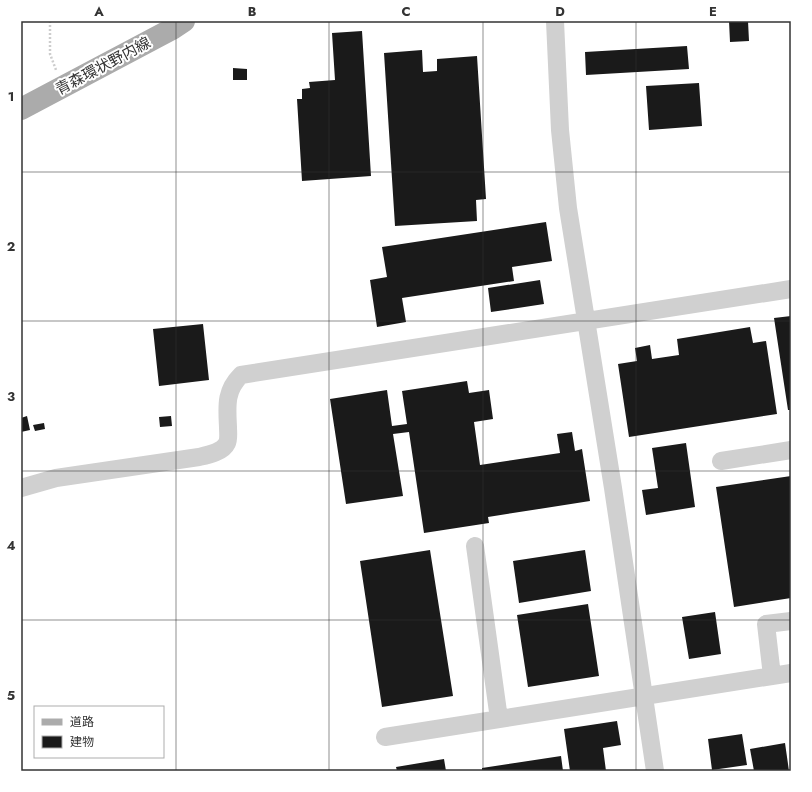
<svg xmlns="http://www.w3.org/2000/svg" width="812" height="792" font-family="Jost,'Noto Sans JP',sans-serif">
	<rect width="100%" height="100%" fill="#fff"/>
	<path fill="#1a1a1a" d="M729,21h19l1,20 -19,1z
		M362,31l9,145 -69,5 -5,-82h5v-10l8,-1 -1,-6 26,-2 -3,-47z
		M687,46l2,23 -103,6 -1,-23z
		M422,50l1,22 14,-1v-12l40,-3 9,143 -10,1 1,21 -82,5 -11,-173z
		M233,68l14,1v11h-14z
		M699,83l3,43 -53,4 -3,-44z
		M546,222l6,39 -40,6 2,14 -112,17 4,24 -29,5 -7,-47 17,-3 -5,-30z
		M540,280l4,24 -53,8 -3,-24z
		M791,316v94h-3l-14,-92z
		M203,324l6,56 -50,6 -6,-57z
		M750,327l3,16 13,-2 11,73 -148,23 -11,-73 19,-3 -2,-13 15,-3 2,14 27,-4 -2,-16z
		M467,381l2,12 20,-3 4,29 -19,3 6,43 80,-12 -3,-19 15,-2 3,19 7,-2 8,52 -102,16 1,6 -65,10 -15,-101 -16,2 10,62 -57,8 -16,-105 57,-9 5,36 15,-2 -5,-33z
		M27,416l3,14 -9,2v-14z
		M171,416l1,10 -12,1 -1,-10z
		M44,423l1,6 -10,2 -2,-6z
		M686,443l9,64 -49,8 -4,-25 16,-2 -6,-40z
		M791,476v122l-57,9 -18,-120z
		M430,550l23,146 -71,11 -22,-146z
		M585,550l6,41 -72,12 -6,-42z
		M588,604l11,72 -71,11 -11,-72z
		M715,612l6,42 -32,5 -7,-42z
		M617,721l4,24 -18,3 3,23h-36l-6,-42z
		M742,734l5,31 -35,5 -4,-31z
		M785,743l4,28h-35l-4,-22z
		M561,756l2,15h-81v-3z
		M444,759l2,12h-49l-1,-4z"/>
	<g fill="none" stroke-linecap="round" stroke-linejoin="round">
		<path stroke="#cdcdcd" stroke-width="2.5" stroke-dasharray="2 2" stroke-linecap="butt" d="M50,21v33l6,16"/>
		<path stroke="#d0d0d0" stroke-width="18" d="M555,21l5,109 8,78 45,280 42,283
			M721,461l70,-11
			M21,488l35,-10 143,-21c9,-2 24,-5 28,-14 2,-4 1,-11 1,-16 -1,-21 -3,-36 13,-52l550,-86
			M475,546l24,173
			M772,676l-6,-52 25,-3
			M385,737l406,-64"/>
		<path stroke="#ababab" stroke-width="22" d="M21,109l151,-80 12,-8"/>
	</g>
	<path fill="none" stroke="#333" stroke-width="1" stroke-opacity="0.55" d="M176,21v750M329,21v750M483,21v750M636,21v750M21,172h770M21,321h770M21,471h770M21,620h770"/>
	<g text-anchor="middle" stroke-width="4" stroke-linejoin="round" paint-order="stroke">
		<g font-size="15" fill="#333" stroke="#fff">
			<text transform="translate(103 66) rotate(-28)" y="5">青森環状野内線</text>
		</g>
	</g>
	<rect width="812" height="792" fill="none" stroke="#ffffff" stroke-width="44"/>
	<rect x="34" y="706" width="130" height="52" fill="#ffffff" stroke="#adadad"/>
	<rect x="42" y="719" width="20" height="6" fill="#ababab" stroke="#adadad"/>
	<text x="70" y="726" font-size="12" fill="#333333">道路</text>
	<rect x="42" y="736" width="20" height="12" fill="#1a1a1a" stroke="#adadad"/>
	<text x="70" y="746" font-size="12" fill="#333333">建物</text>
	<rect x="22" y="22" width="768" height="748" fill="none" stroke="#333" stroke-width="1.5"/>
	<g font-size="13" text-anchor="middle" font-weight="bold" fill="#333">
		<text x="99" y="16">A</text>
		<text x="252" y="16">B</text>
		<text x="406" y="16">C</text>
		<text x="560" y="16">D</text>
		<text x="713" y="16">E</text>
		<text x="11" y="101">1</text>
		<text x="11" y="251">2</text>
		<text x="11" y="401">3</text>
		<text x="11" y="550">4</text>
		<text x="11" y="700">5</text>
	</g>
</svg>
